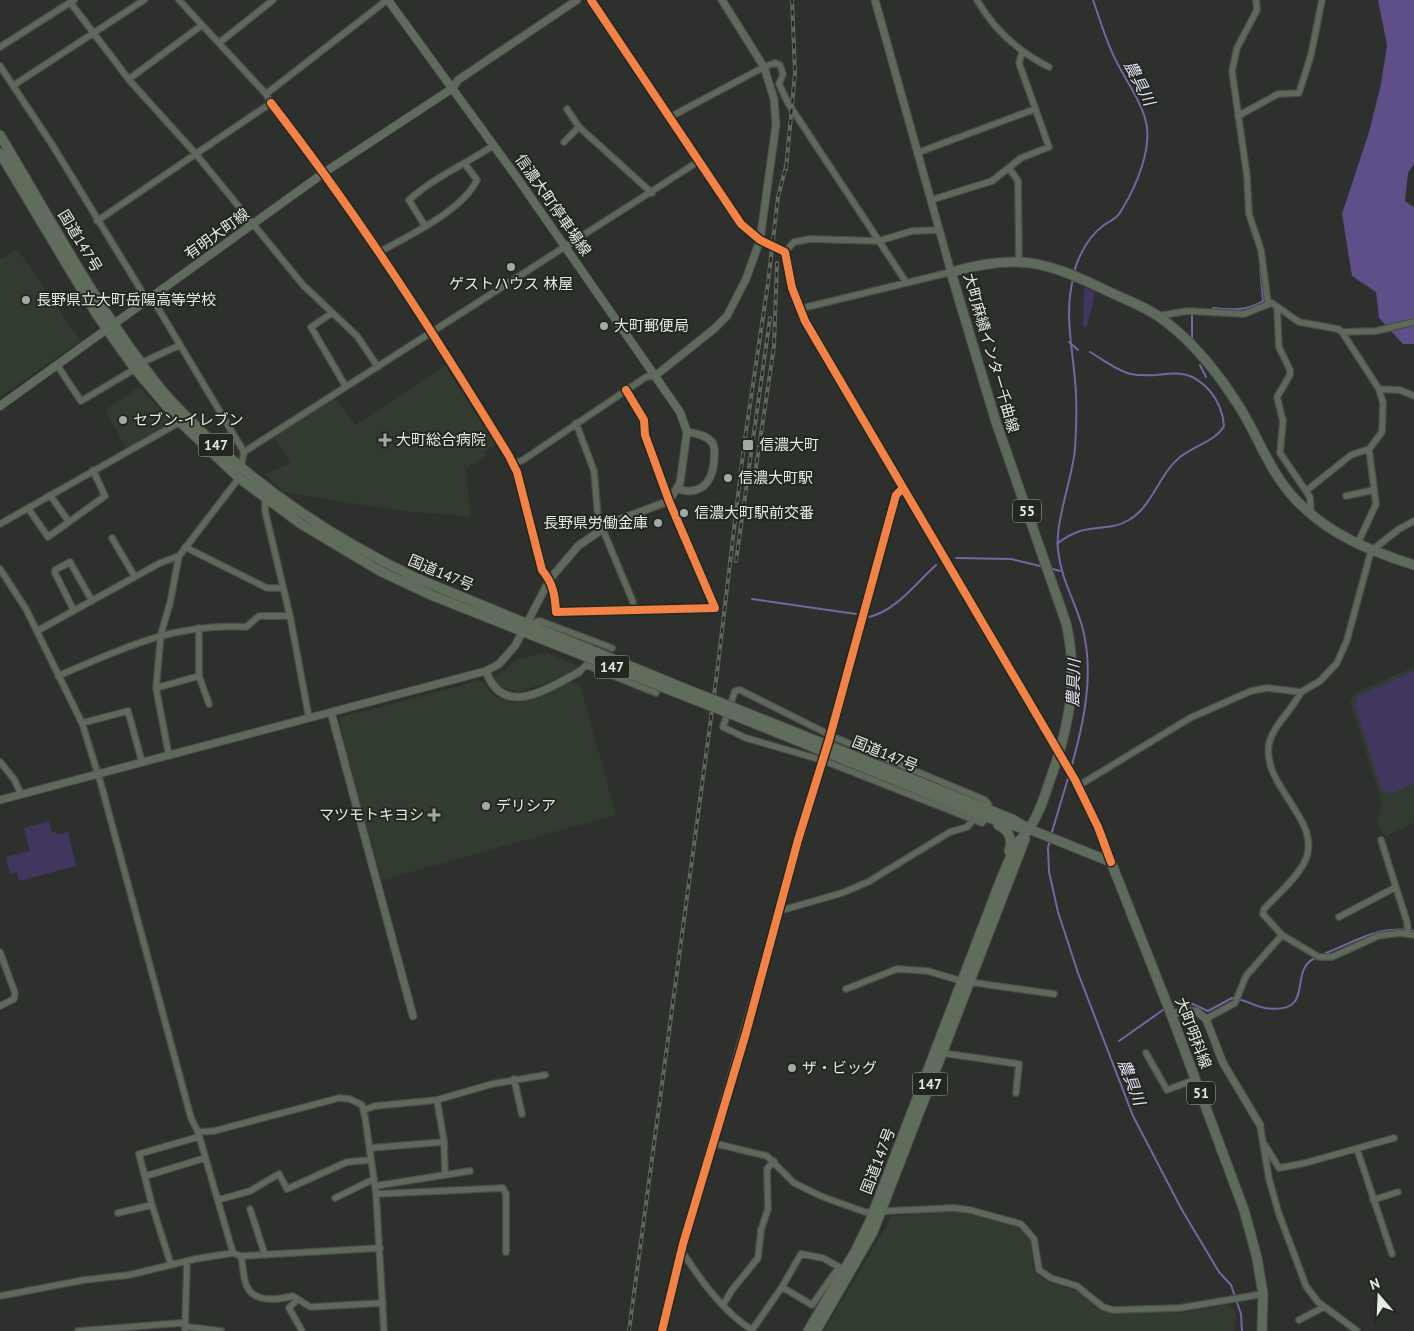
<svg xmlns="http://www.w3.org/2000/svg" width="1414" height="1331" font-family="'PT Sans','Noto Sans JP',sans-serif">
	<rect width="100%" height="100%" fill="#2d302c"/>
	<path fill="#323b2f" d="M17,249l64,92 -81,56v-140l2,1z
		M445,365l51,79 -12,8 2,4 -21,13 6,48 -69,-6 -119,-19 -18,-18 24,-10 1,-2 -16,-25 61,-39 20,27z
		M139,387l33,35 -46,27 -21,-39z
		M546,652l32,14 -2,3 -25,12 -32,11 -17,-4 -7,-7 -1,-3 22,-18z
		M1414,667v156l-27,13 -5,-2 -5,-11 5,-21 -32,-100 4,-9z
		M478,681l6,1 7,11 7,5 16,5 18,-4 39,-17 9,2 36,131 -234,65 -34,-119 -9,-43z
		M951,1212l16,1 44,10 13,6 7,9 2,29 2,6 8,6 36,13 25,19 75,2 50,-8 7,7 -2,19h-410l68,-115z"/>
	<path fill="#41365d" d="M1084,287l11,5 -8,35 -4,-1z
		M1414,671v113l-22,9h-6l-5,-4 -26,-83 3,-10z
		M49,821l3,12 4,-1 1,3 11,-3 8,34 -57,15 -2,-9 -7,2 -4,-17 24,-6 -6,-23z"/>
	<path fill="#5f4f88" d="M1378,0h36v164l-6,9 -3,28 9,6v137h-11l-24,-26 -3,-26 -24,-16 -10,-62 27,-82 12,-48 6,-39z"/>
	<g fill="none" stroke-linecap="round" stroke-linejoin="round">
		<path stroke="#7665a2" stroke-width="2" d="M1074,272c5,-17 15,-36 30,-47 7,-5 13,-6 17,-14 15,-24 33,-65 24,-93 -7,-24 -25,-45 -34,-68 -7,-16 -12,-33 -18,-50
			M1213,308c18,2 34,3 50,-7l-3,-35
			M1192,314v24l4,5
			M1069,342l9,8
			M1200,365l6,12
			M1057,544c28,-24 49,-10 72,-24 23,-13 30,-46 51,-63 13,-11 36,-16 44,-31 -1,-14 -5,-24 -14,-35 -28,-31 -47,-10 -79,-17 -14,-3 -29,-15 -41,-22
			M956,558l55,1 29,7
			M1053,569l7,2
			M752,599l104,15
			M869,617c28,-7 46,-33 67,-52
			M1071,768c13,-45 24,-96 11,-142 -8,-27 -21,-47 -24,-76 -3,-29 14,-70 17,-101 1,-17 2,-35 1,-53 -1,-39 -13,-77 -3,-117
			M1051,835l18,-60
			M1050,840l-2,8 1,24 9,40 20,61 55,143 49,94 37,62 12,13 10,29 1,17
			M1324,954c30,-12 57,-30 90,-23
			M1174,1003c10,-6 24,4 34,8l24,-13c12,1 22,8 33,10 54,7 20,-38 52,-51
			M1119,1041l44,-31"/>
		<g stroke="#4b4d4a" stroke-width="8">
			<path id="minor" d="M591,0l150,224 19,16
				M977,0c17,30 42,52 72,67
				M1256,0l1,10 -20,38 -5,23 15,105 2,38 12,36 7,53
				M70,2l60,79 65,72 108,132 54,51 21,31
				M219,43l54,-43
				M0,47l74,-47
				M0,66l53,80 91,149 11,8 89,149 -5,26 -60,78 -9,47 -9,31 -5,54 13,68
				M129,79l73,-54
				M14,85l130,-85
				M266,94l121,-94
				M271,103c87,112 164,232 238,353l8,16 25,98c11,13 13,25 14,42l159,-4 -46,-107 -24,-66 -1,-15 -18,-30
				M567,109l12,18 73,66
				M1238,116l40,-22 21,-1 12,-38 11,-55
				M670,117l94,-50 11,-4 5,2 3,9 -4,10 9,19 118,179
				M564,142l15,-15
				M917,153l118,-44
				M1009,168l9,13 1,81
				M931,200l61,-19 29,-23 28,-11 -30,-84 3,-11
				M97,221l174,-118 -5,-9 -87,-94
				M425,226l-16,-26c25,-23 57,-36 85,-55
				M785,252l9,-10 16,-3 69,2 33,-10 27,-1
				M378,253c31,-18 83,-41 99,-73l-12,-16
				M1277,307l2,40 11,23v5l-13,22 6,24 -3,32 30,44 1,16
				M799,309l152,-37
				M332,313l-21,14 35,60
				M1158,316l29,-5 57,3 28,-11 27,19 39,7 4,3 37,57 4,14 -1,29 -13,17 -18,6 -45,36
				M1342,332l34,-1 38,-9
				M141,363l39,-18
				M57,365l24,36 54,-32
				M1379,389l21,1 14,6
				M576,423l18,48 4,47 35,84 1,9
				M244,452l455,-291
				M513,464l10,-4 123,-83 9,-1
				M50,495l19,27
				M1346,496l28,-6
				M265,497v14l25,105 19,102
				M28,508l20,29 57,-41 -12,-26
				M0,524l180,-102
				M112,538l23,39
				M1357,545l19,-41 -7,-55
				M185,547l82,41h16
				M0,569l26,40 56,114 19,61 90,334 7,14 35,121
				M74,611l-19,-38v-3l15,-8 22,39
				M528,624l12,-3 72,27
				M37,631l123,-68 19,-7
				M579,672l7,-7 70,28
				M58,676c65,-28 115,-53 188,-49l13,-11h31
				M199,676l10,28
				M156,688l43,-12v-48
				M1301,692c-8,17 -29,35 -32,52 -8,43 57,78 35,119 -9,17 -27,32 -40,46l-1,5 19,21 37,22h13l46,-21 21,-3 15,2
				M82,723l46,-12 14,51
				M0,762l14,17 7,15
				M1078,786l112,-68 61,-27 16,-3 34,4 19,-11 17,-18 10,-23 24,-89 28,-22 15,-8
				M986,817l-4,6 -160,-63 -76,-22 -23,-11 12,-36 5,-1 96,48 149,62 4,5v5
				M1381,840l26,82 1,11
				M779,911l63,-18 26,-11 82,-50 17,-5 7,-8
				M1339,917l57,-30
				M0,952l15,41 -1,6 -14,7
				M969,982l85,12
				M846,989l51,-20 31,2 33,10
				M1206,1019l29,-16 11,-27 36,-41
				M942,1053l77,11 -3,29
				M1146,1053l21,37 29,-11
				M514,1079l8,35
				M437,1100l7,41 1,33
				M364,1110l11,-4 62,-6 55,-16 53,-9
				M1260,1125l9,54 10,35 27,72 12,16 39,29
				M198,1132l16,-1 125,-33 11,1 12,6 3,12 11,77 8,137
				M713,1143l54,13 27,27 29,14 42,15 89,-4 16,2 51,14 13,15 5,31 12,8 26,8 26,21 10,3 67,-2 83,-14
				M1265,1145l14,23 26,-5 89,-25
				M370,1148l74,-6
				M1357,1149l35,105
				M146,1176l59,-18
				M375,1186l95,-15
				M376,1194l127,-6 3,6v58
				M335,1198l39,-19
				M218,1200l32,-9 29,-17 8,15 60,-27 24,-2
				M1373,1200l25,-8
				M250,1209l15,46
				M118,1213l34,-8
				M681,1250c19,29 41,61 71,80l30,-43 19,-33 22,4 16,9 -27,38 -30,-18
				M241,1256c2,9 2,17 4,25 5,23 32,19 48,15l17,11 73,-4
				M171,1265l-19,-60 -13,-51 59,-17
				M0,1296l84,-16 45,-5 66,-16 38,-6 8,3 139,-8
				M297,1300l-8,8 13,23
				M723,1305l9,-15 26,-32 3,-28 7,-21 -1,-40 7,-8
				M1299,1320l25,-13
				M78,1331l103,-8 8,4 32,4
				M185,1331l2,-70"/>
		</g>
		<g stroke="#4b4d4a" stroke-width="9">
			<path id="tertiary" d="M875,0l76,272
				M453,88l5,-8 119,-80
				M760,240l25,12 7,36 13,33 270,459 23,47 13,35
				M655,376l59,-47 13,-13 19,-37 14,-39 16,-115 -2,-26 -10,-32 -42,-67
				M486,671c17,48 61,18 93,1
				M331,712l82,304
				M829,740l67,-245 7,-7
				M0,800l486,-129 13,-7 16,-18 35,-67 28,-33 35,-24 56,-21 11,-18 7,-51c8,1 19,3 25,10 4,6 2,13 2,20 -2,21 -14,34 -36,27
				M1171,1014l14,-3h11l10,8 17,44 37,62
				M662,1331l21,-87 140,-486"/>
		</g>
		<g stroke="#4b4d4a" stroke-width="9">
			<path id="secondary" d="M388,0l130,179 162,233 7,20
				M0,406l325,-234 128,-84"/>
		</g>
		<g stroke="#4b4d4a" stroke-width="11">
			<path id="primary" d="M1262,1331l1,-37 -6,-36 -13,-48 -73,-196 -60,-152 -82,-33c10,-15 15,-31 21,-49 19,-52 29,-102 16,-157l-70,-201 -45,-150c22,-6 44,-11 67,-10 34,1 66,18 96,32 15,7 31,13 44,22 30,21 57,53 77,84 22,32 33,71 61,100 32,34 74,51 118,65"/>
		</g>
		<g stroke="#4b4d4a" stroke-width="11">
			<path id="trunk" d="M0,135c51,85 98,175 160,253 14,17 31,33 47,49 62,59 132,104 209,141l270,111
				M0,153l97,162 38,54 45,53 59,56 62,46 79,47 51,24 254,101
				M737,709l275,110 17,10
				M736,716l250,101 35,11
				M998,825c11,5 15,15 11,26
				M808,1331l48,-81 14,-29 131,-342 14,-33 14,-17
				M816,1331l57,-99 152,-393"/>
		</g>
		<use href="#minor" stroke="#5e695c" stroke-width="5.5"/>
		<use href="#tertiary" stroke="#5e695c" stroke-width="7"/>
		<use href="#secondary" stroke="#5f6c5d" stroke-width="8"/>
		<use href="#primary" stroke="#5e6a5b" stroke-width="9"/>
		<use href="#trunk" stroke="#606d5d" stroke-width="9"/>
		<g stroke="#60665f" stroke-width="4">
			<path id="rail" d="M786,169l9,-96 -3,-73
				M755,474l19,-128 3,-83
				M736,561l34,-243
				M629,1331l88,-658 27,-228 24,-162 10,-86 9,-35"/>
		</g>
		<use href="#rail" stroke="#222820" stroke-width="2" stroke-dasharray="5.5" stroke-linecap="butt"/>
		<g stroke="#4b4d4a" stroke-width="11" stroke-linecap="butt">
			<path id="trunk-bridge" d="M686,689l51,20
				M685,696l51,20"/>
		</g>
		<use href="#trunk-bridge" stroke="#606d5d" stroke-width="9"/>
		<g stroke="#222820" stroke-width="11">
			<path id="cycleway" d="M591,0l150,224 19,16 25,12 7,36 13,33 270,459 23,47 13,35
				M271,103c87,112 164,232 238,353l8,16 25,98c11,13 13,25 14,42l159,-4 -46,-107 -24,-66 -1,-15 -18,-30
				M662,1331l21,-87 63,-211 52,-193 31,-100 67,-245 7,-7"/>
		</g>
		<use href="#cycleway" stroke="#f48246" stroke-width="8"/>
	</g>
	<g fill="#a5a9a4" stroke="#222820" stroke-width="2">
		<circle cx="511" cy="267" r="5"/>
		<circle cx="26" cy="300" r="5"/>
		<circle cx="604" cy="326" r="5"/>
		<circle cx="123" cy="420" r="5"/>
		<path d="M382.5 432.5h5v5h5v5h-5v5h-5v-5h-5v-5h5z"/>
		<rect x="742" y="439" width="12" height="12" rx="2.5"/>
		<circle cx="728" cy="478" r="5"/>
		<circle cx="684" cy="513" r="5"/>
		<circle cx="658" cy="523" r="5"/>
		<circle cx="486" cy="806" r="5"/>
		<path d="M431.5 807.5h5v5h5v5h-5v5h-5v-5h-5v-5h5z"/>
		<circle cx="792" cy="1068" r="5"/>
	</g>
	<g text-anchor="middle" stroke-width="4" stroke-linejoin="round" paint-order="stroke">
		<g fill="#222820" stroke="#abb0aa" stroke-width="1">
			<rect x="198.5" y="433.5" width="35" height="23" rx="4"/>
			<rect x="1013" y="499.5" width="28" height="23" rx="4"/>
			<rect x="594.5" y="655.5" width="35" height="23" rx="4"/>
			<rect x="912.5" y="1072.5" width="35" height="23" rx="4"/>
			<rect x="1187" y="1081.5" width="28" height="23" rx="4"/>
		</g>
		<g font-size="14" font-weight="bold" fill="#e6eae5">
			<text x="216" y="450">147</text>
			<text x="1027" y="516">55</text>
			<text x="612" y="672">147</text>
			<text x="930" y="1089">147</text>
			<text x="1201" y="1098">51</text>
		</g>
		<g font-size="15" fill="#e6eae5" stroke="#222820">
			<text transform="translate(553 205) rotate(55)" y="5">信濃大町停車場線</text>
			<text transform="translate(217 234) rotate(-36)" y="5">有明大町線</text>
			<text transform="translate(80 241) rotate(59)" y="5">国道147号</text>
			<text transform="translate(991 353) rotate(74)" y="5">大町麻績インター千曲線</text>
			<text transform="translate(441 573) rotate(23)" y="5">国道147号</text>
			<text transform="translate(885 754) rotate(22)" y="5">国道147号</text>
			<text transform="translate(1193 1033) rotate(69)" y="5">大町明科線</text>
			<text transform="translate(878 1161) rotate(-69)" y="5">国道147号</text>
		</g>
		<g font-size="15" fill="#e6eae5" stroke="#222820" text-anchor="start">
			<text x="511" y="289" text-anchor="middle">ゲストハウス 林屋</text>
			<text x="36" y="305">長野県立大町岳陽高等学校</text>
			<text x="614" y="331">大町郵便局</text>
			<text x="133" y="425">セブン-イレブン</text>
			<text x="396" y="445">大町総合病院</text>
			<text x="759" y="450">信濃大町</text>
			<text x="738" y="483">信濃大町駅</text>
			<text x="694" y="518">信濃大町駅前交番</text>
			<text x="648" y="528" text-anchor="end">長野県労働金庫</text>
			<text x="496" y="811">デリシア</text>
			<text x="424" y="820" text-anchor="end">マツモトキヨシ</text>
			<text x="802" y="1073">ザ・ビッグ</text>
		</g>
		<g font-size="16" font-style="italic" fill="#e5e1f4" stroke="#222820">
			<text transform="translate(1140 83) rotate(63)" y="6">農具川</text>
			<text transform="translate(1073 683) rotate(-88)" y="6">農具川</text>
			<text transform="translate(1132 1082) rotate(69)" y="6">農具川</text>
		</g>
	</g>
	<g transform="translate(1379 1296) rotate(341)" stroke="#222820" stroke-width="4" paint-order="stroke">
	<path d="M0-4L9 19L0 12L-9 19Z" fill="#e6eae5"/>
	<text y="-8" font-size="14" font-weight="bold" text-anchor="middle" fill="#e6eae5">N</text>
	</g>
</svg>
